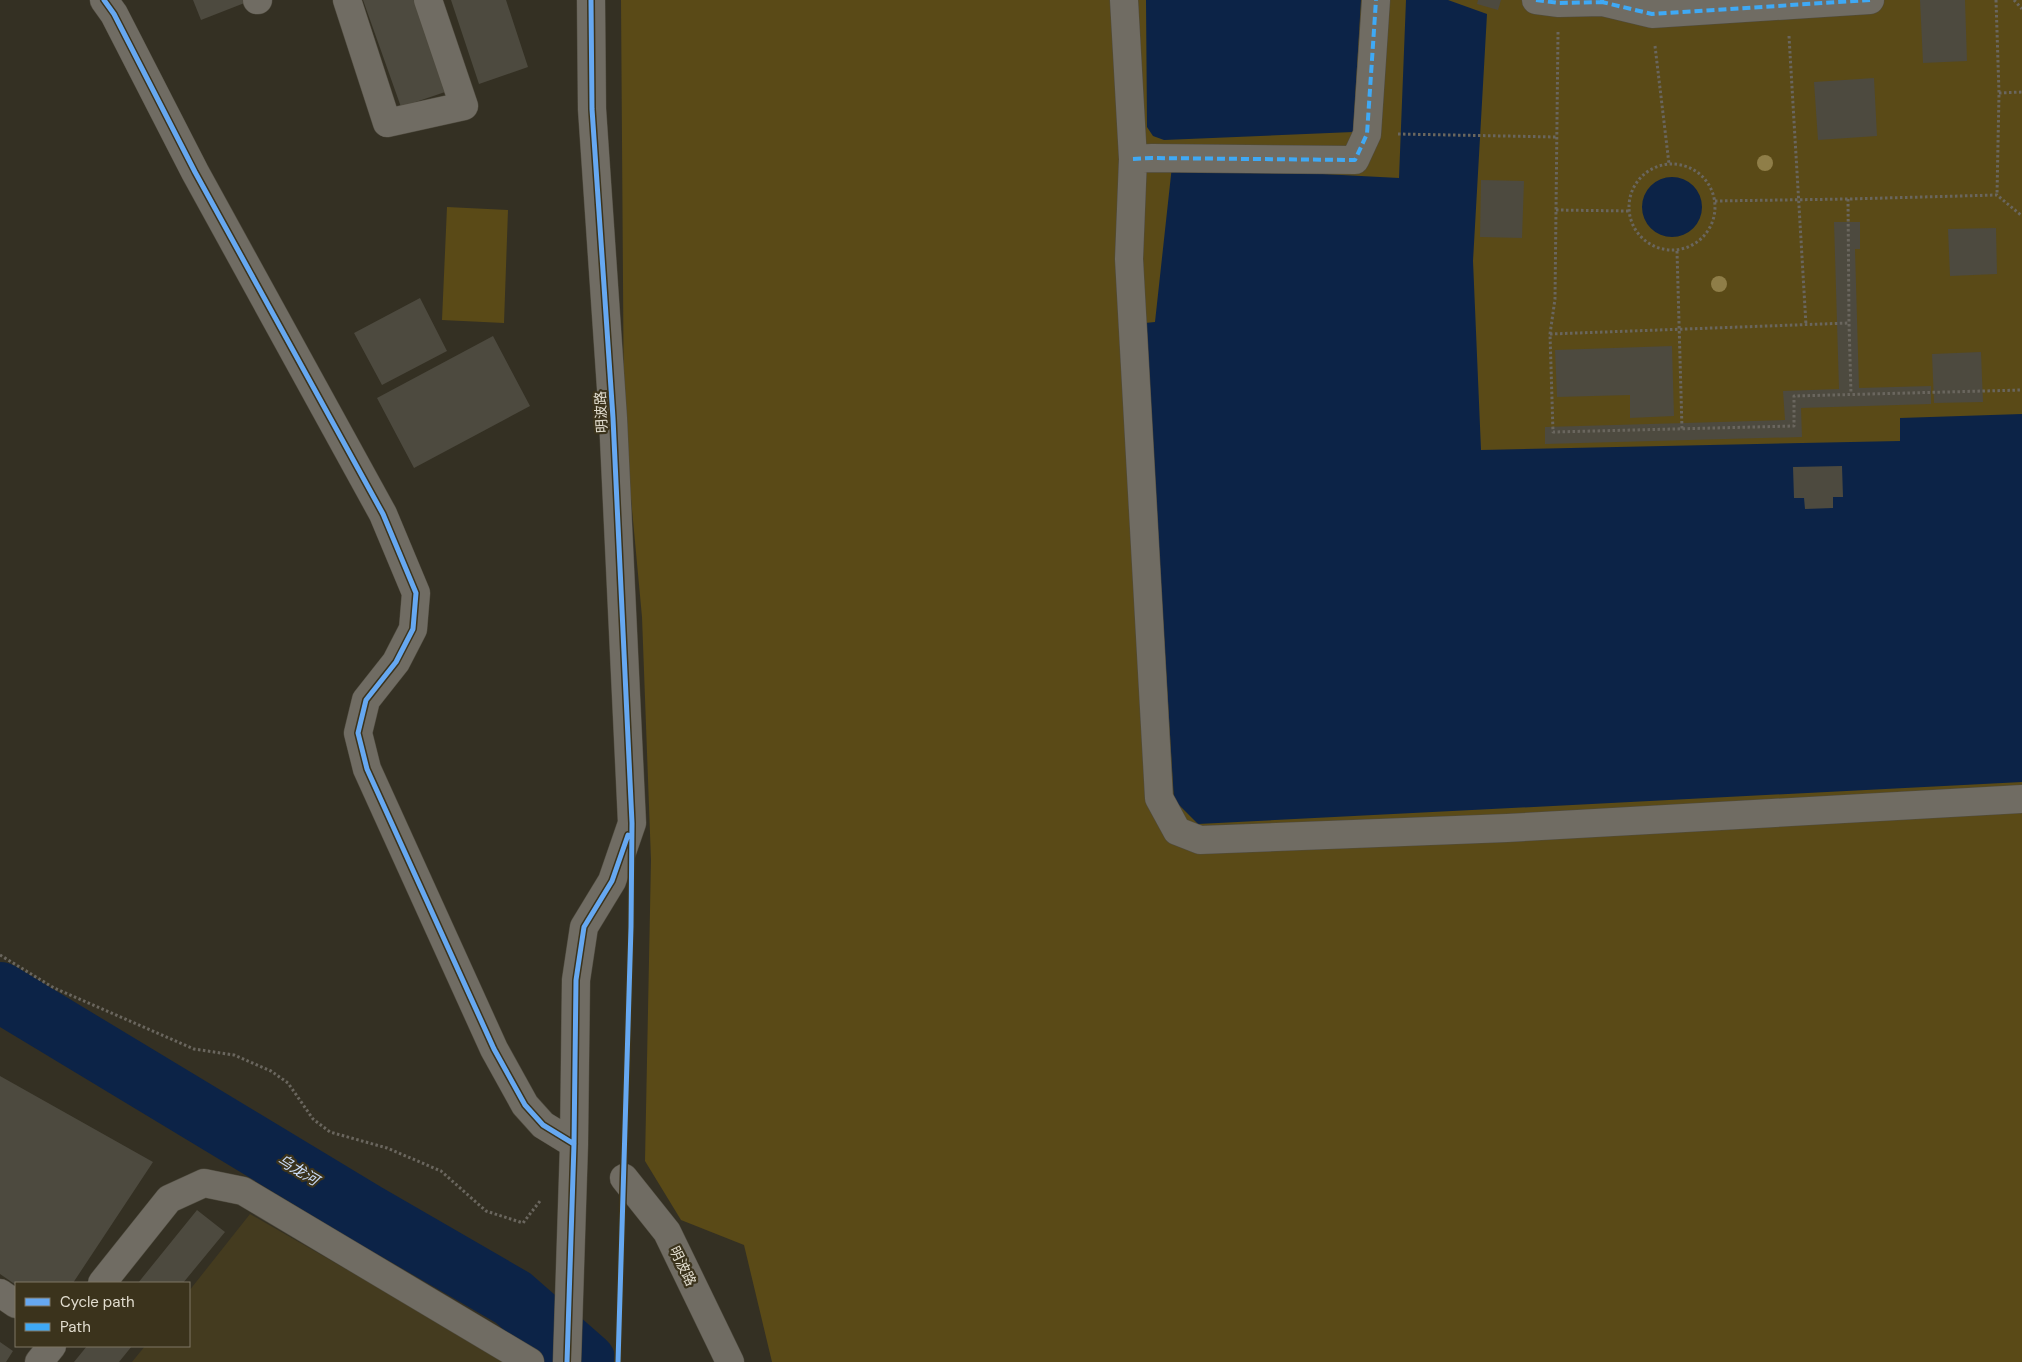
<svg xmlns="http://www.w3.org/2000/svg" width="2022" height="1362" font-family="'DM Sans','Noto Sans SC',sans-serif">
	<rect width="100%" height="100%" fill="#343023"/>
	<path fill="#443b1f" d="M250,1214l258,148h-376l13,-16h44v-55z"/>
	<path fill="#5a4a17" d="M621,0h1401v1362h-1250l-28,-117 -63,-25 -36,-59 6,-301 -9,-243 -18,-194z
		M447,207l61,3 -4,113 -62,-3z"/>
	<path fill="#0c2347" d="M1146,0h215l-8,132 -189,8 -11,-4 -6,-9z
		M1406,0h42l39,14 -14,247 8,189 419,-9v-23l122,-4v368l-824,42 -24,-24 -29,-477 10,-1 17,-156 227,12z
		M1642 207a30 30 0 1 1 60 0a30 30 0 1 1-60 0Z"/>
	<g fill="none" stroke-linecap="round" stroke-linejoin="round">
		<path stroke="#0c2347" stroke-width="60" d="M0,992l366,221 147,85 73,64"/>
	</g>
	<path fill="#4d4a3f" d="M193,0h54v2l-46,18z
		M363,0h53l32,91 -47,16z
		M451,0h55l22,67 -49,17z
		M1478,0h23l-3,10 -21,-6z
		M1920,0h45l2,61 -44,2z
		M1874,78l3,58 -59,4 -4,-58z
		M1481,180l43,1 -2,57 -42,-1z
		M1834,222h26v27h-5l4,139 72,-2v18l-130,4 1,29 -257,7v-17l240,-7 -2,-29 56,-2z
		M1996,228l1,46 -47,2 -2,-47z
		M420,298l27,53 -65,34 -28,-52z
		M493,336l37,70 -116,62 -37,-70z
		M1672,346l2,70 -44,2v-23l-73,2 -2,-47z
		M1981,352l2,50 -49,1 -2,-49z
		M1842,466l1,31h-10v11l-28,1 -1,-11h-10l-1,-31z
		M0,1076l153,86 -80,121h-57v2l-16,-11z
		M197,1210l28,22 -42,51h-45z
		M0,1342l13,9 -7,11h-6z
		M87,1346h45l-13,16h-45z"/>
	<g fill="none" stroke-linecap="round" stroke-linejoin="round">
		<g stroke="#4f4b3f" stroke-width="29">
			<path id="minor" d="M104,0l10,14 81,158 188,342 33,79 -3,36 -17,33 -30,38 -8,33 9,36 127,280 31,56 18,20 31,19
				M257,0h1
				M347,0l40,123 77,-17 -36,-106
				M1124,0l9,159 -4,100 30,539 18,33 23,9 307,-12 515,-29
				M1536,0l23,3 43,-1 4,-2
				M1602,0v2l50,12 218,-14
				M1133,159l19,-1 203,2 12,-26 9,-134
				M624,1178l43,54 63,130
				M102,1283l67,-84 35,-16 39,8 287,171
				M0,1293l16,11
				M39,1362l13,-16
				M567,1362l7,-218 2,-164 8,-53 28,-46 20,-58 -19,-405 -21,-309 -1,-109"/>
		</g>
		<path stroke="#6a665e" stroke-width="3" stroke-dasharray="2.5 2.5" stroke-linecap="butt" d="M1996,0l3,93 -2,102
			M2014,0l8,9
			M1558,32l-3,267 -5,35 3,98 241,-6v-30l228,-6
			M1789,36l17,289
			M1655,46l14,118
			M1999,93l23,-1
			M1398,134l159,3
			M1629 207a43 43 0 1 1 86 0a43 43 0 1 1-86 0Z
			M1848,199l1,124 2,71
			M1715,201l133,-2 149,-4 25,21
			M1556,210l73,1
			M1677,251l5,178
			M1550,334l299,-11
			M0,955l54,33 140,61 40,6 37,16 17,12 25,36 17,13 57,16 54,23 45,40 37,12 17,-22"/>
		<use href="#minor" stroke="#706c63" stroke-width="28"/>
		<path stroke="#3fa9f5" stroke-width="4" stroke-dasharray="8 4" stroke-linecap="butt" d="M1536,0l23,3 43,-1 4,-2
			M1602,0v2l50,12 218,-14
			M1133,159l19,-1 203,2 12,-26 9,-134"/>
		<g stroke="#3b331c" stroke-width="8">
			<path id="cycleway" d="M104,0l10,14 81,158 188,342 33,79 -3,36 -17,33 -30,38 -8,33 9,36 127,280 31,56 18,20 31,19
				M591,0l1,109 21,309 19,405 -1,104 -13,435
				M567,1362l7,-218 2,-164 8,-53 28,-46 16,-46"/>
		</g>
		<use href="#cycleway" stroke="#66a8f1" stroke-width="5"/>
	</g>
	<g fill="#8f7e48">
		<circle cx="1765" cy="163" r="8"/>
		<circle cx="1719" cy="284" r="8"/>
	</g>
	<g text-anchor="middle" stroke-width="4.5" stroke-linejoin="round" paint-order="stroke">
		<g font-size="14" fill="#e2ddcf" stroke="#3b331c">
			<text transform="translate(601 412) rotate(-93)" y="5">明波路</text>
			<text transform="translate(683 1266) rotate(64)" y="5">明波路</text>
		</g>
		<g font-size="15" font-style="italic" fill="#ccdefb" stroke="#3b331c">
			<text transform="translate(298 1170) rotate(31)" y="5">乌龙河</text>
		</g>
	</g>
	<rect x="15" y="1282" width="175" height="65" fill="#3b331c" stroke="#7e7764"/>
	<rect x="25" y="1298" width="25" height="8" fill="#66a8f1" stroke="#7e7764"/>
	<text x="60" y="1307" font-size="15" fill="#e2ddcf">Cycle path</text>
	<rect x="25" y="1323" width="25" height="8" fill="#3fa9f5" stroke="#7e7764"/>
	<text x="60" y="1332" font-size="15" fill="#e2ddcf">Path</text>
</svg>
